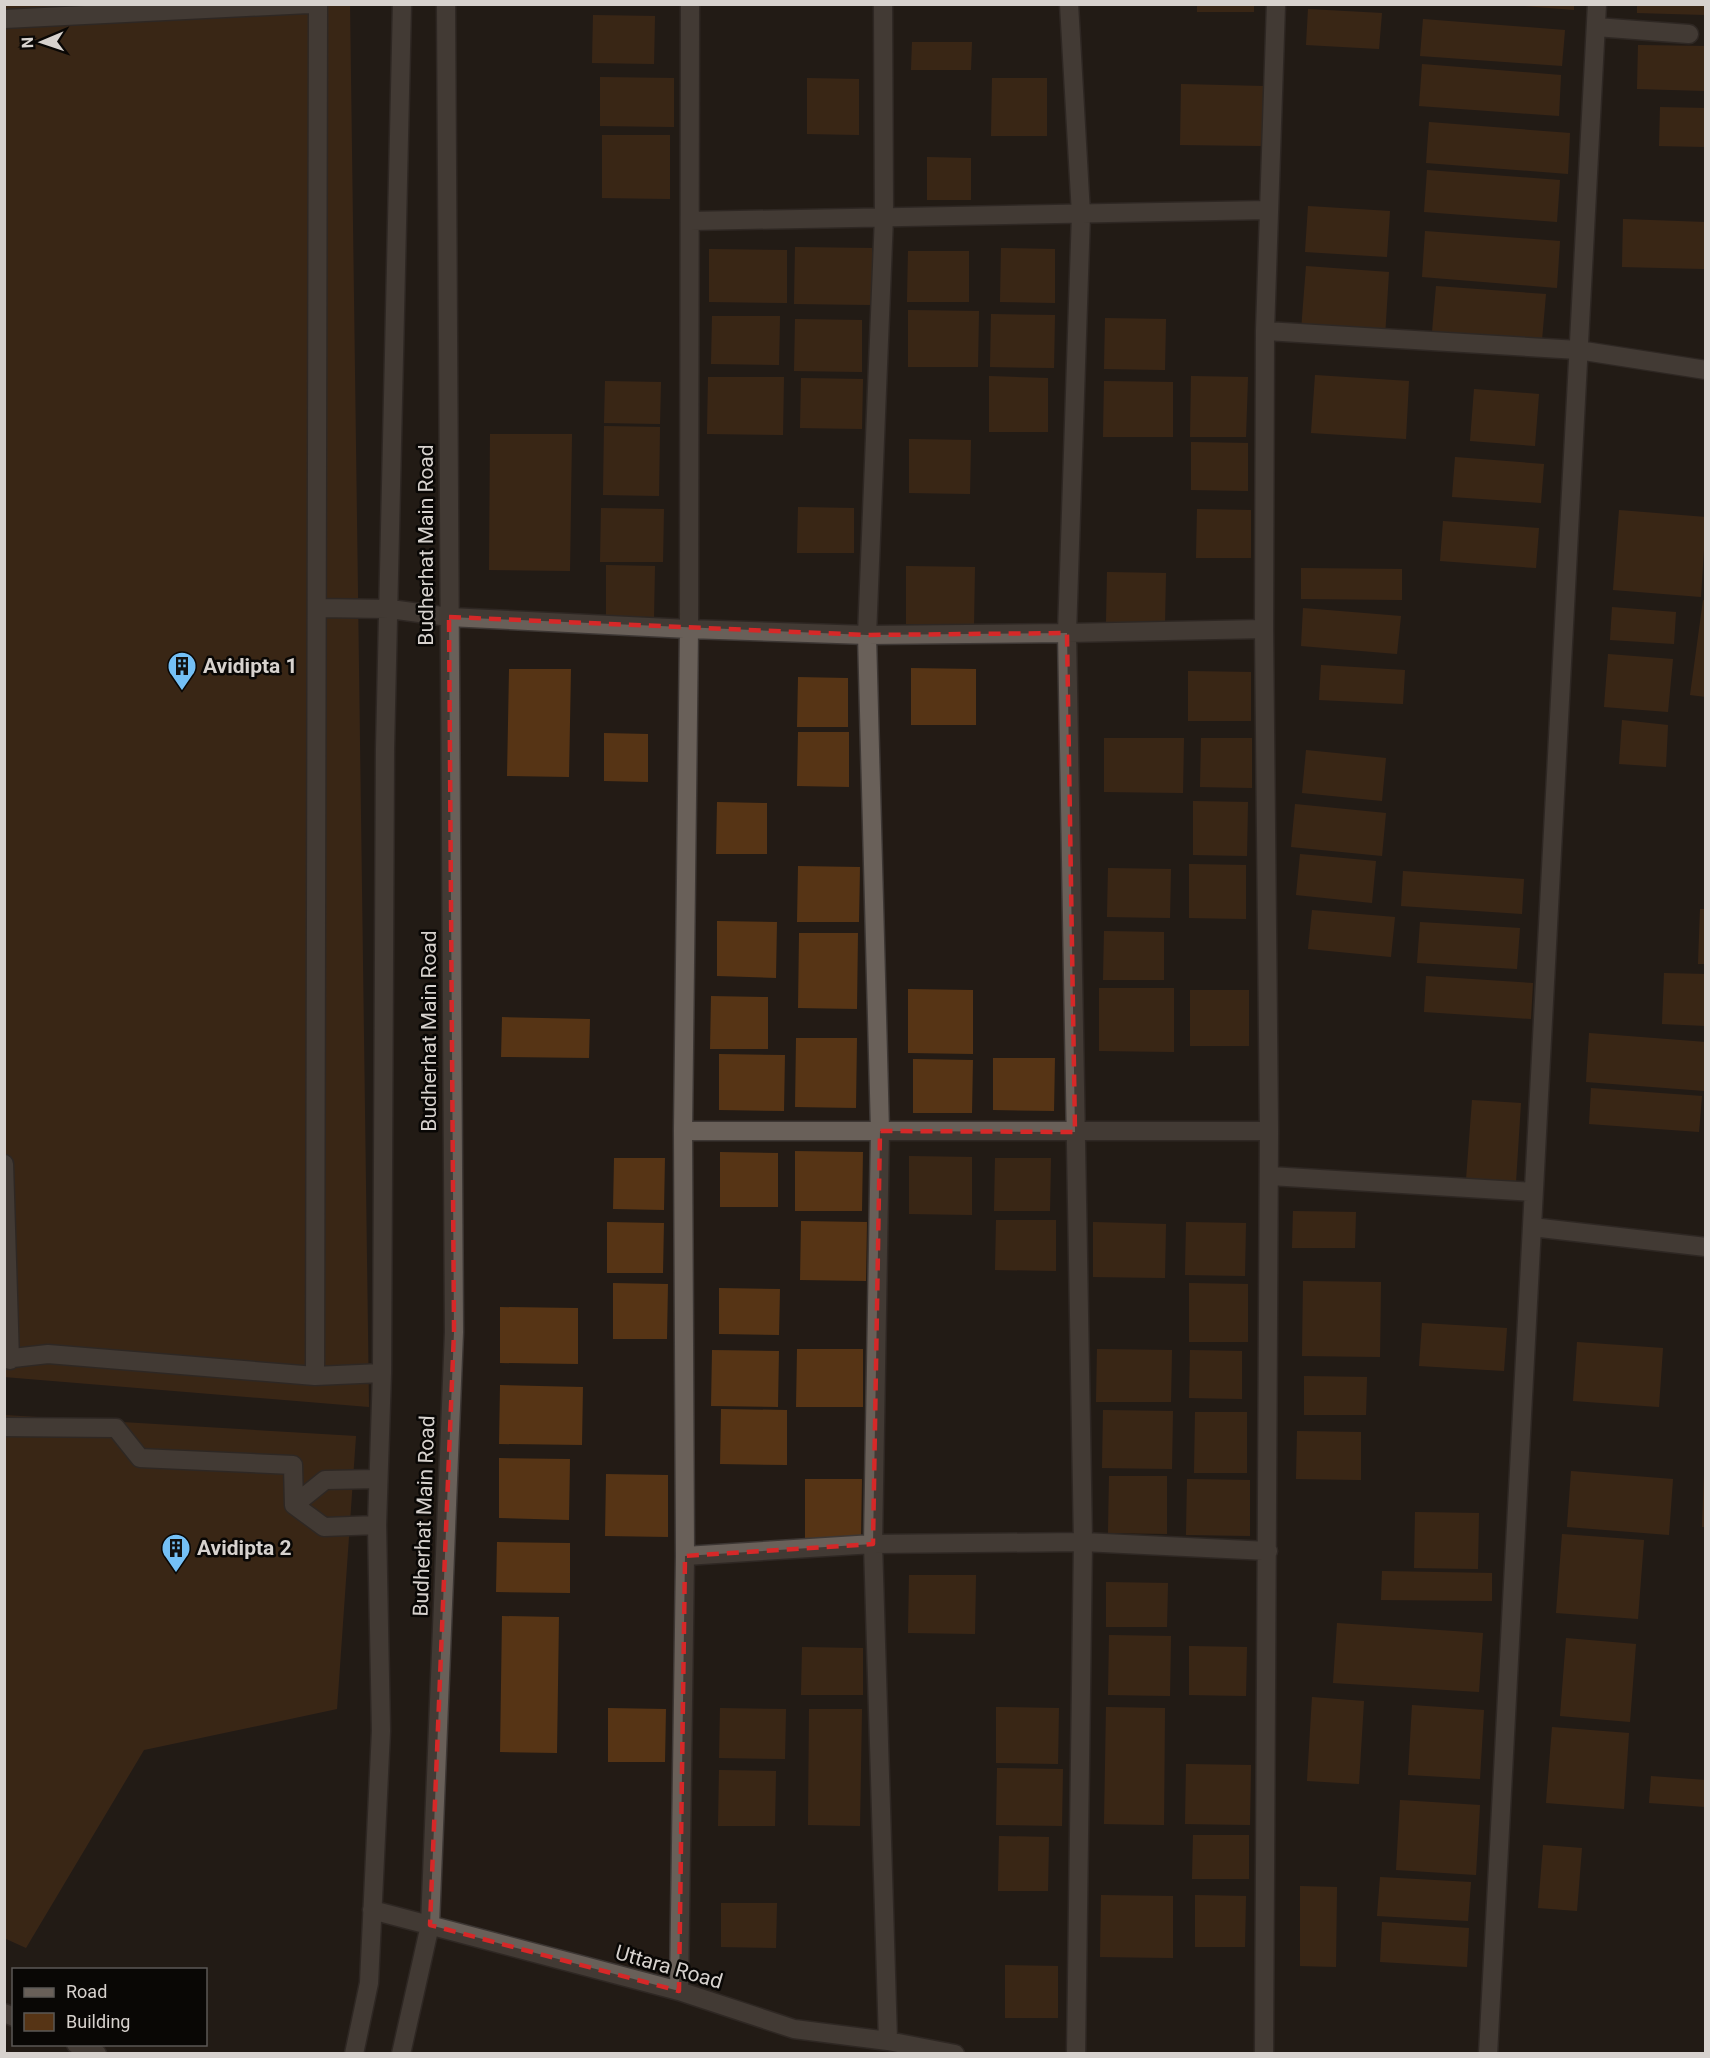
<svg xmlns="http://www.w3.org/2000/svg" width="1710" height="2058" font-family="Roboto,sans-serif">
	<rect width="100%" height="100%" fill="#231b15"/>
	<path fill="#563415" d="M4,4h346l19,1403 -365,-30z
		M1197,4h57v8h-57z
		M1524,4h50v6l-50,-4z
		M1637,4h69v11l-69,-2z
		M1308,9l74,4 -3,36 -73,-4z
		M593,15l62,1 -1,48 -62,-1z
		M1423,19l142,11 -3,36 -142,-10z
		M912,42h60l-1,28h-60z
		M1638,45l68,1v45l-69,-2z
		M1422,64l139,11 -2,41 -140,-10z
		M600,77l74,1v49l-74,-1z
		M807,78l52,1v56l-52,-1z
		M992,78h55v58h-56z
		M1181,84l82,2 -1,60 -82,-1z
		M1660,107l46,1v39l-47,-1z
		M1429,122l141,11 -2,41 -142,-11z
		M602,135h68v64l-68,-1z
		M927,157l44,1v42h-44z
		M1427,170l133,10 -3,42 -133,-10z
		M1308,206l82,5 -3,46 -82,-5z
		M1623,219l83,3 -2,47 -82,-2z
		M1425,231l135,10 -3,47 -135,-11z
		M795,247l77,1v57l-78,-1z
		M1001,248l54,1v54l-55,-1z
		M709,249l78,1v53l-78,-1z
		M908,251h61v51h-62z
		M1306,266l83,6 -4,65 -84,-6z
		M1436,286l110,8 -4,46 -110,-8z
		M908,310l71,1 -1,56h-70z
		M991,314l64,1 -1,53 -64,-1z
		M712,316h68l-1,49 -68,-1z
		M1105,318l61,1 -1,51 -61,-1z
		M795,319l67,1v52l-68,-1z
		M1315,375l94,6 -3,58 -95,-6z
		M989,376l59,2v54h-59z
		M1191,376l57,1 -2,60h-56z
		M708,377h76l-1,58 -76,-1z
		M801,378l62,1 -1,50 -62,-1z
		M605,381l56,1 -1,42 -56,-1z
		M1104,381l69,1v55h-70z
		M1474,389l65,5 -4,52 -65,-5z
		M604,426l56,1 -1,69 -56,-1z
		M490,434h82l-2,137 -81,-1z
		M909,439l62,1 -1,54 -61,-1z
		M1191,442l57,1v48l-57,-1z
		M1455,457l89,7 -3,39 -89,-6z
		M798,507l56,1v45h-57z
		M601,508l63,1 -1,53h-63z
		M1197,509l54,1v48h-55z
		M1619,510l87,7 -5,80 -88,-7z
		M1443,521l96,7 -3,40 -96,-7z
		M606,565l49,1 -1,51 -48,-1z
		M906,566l69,1 -1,58 -68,-1z
		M1301,568l101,1v31l-101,-1z
		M1107,572l59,1 -1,51 -59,-1z
		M1703,600l3,1v96l-16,-2z
		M1612,607l64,5 -2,32 -64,-4z
		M1303,608l98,8 -4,38 -96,-8z
		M1608,654l65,5 -5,53 -64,-5z
		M1321,665l84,5 -2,34 -84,-4z
		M911,668l65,1v56h-65z
		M509,669h62l-2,108 -62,-1z
		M1188,671l63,1v49h-63z
		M798,677l50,1v49h-51z
		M1622,720l46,5 -2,42 -47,-3z
		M798,732h51v55l-52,-1z
		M604,733l44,1v48l-44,-1z
		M1104,738h80l-1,55 -79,-1z
		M1201,738h51v50l-52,-1z
		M1306,750l80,8 -4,43 -80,-8z
		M1193,801l55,1 -1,54 -54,-1z
		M717,802l50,1v51h-51z
		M1295,804l91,9 -4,43 -91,-9z
		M1300,854l76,7 -4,42 -76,-8z
		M1189,864l57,1v54l-57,-1z
		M798,866l62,1 -1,55h-62z
		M1108,868l63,1 -1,49 -63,-1z
		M1403,871l121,8 -2,35 -121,-8z
		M1700,909h6v55h-8z
		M1312,910l83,7 -4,40 -83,-8z
		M717,921l60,1 -1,56 -59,-2z
		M1420,922l100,6 -3,41 -100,-6z
		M1104,931l60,1v48h-61z
		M799,933h59l-1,76 -59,-1z
		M1664,973l42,1v52l-44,-2z
		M1426,976l107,7 -2,36 -107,-7z
		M1099,988h75v64l-75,-1z
		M908,989l65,1v64l-65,-1z
		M1190,990h59v56h-59z
		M711,996l57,1v52h-58z
		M502,1017l88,2 -1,39 -88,-1z
		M1589,1033l117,9 -1,49 -119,-9z
		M796,1038h61l-1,70 -61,-1z
		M719,1054l66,1 -1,56 -65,-1z
		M993,1058h62l-1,53 -61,-1z
		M913,1059l60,1 -1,53h-59z
		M1591,1088l111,8 -3,36 -110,-8z
		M1472,1100l49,3 -5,79 -50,-2z
		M795,1151l68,1 -1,59h-67z
		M720,1152l58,1v54h-58z
		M909,1156l63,1v58l-63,-1z
		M614,1158h51l-1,52 -51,-1z
		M995,1158h56l-1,53h-56z
		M1293,1211l63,1 -1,36h-63z
		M996,1220h60v51l-61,-1z
		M801,1221l66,1 -1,59 -66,-1z
		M607,1222l57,1 -1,50h-56z
		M1093,1222l73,2 -1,54 -72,-1z
		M1186,1222l60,1 -1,53 -60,-1z
		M1303,1281l78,1 -1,75 -78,-1z
		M613,1283l55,1 -1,55h-54z
		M1189,1283l59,1v58h-59z
		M719,1288l61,1 -1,46 -60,-1z
		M500,1307l78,1v56l-78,-1z
		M1422,1323l85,5 -3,43 -85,-5z
		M1577,1342l86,6 -4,59 -86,-6z
		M797,1349h66v58h-67z
		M1097,1349l75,1 -1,52h-75z
		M712,1350l67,1 -1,56 -67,-1z
		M1190,1350l52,1v48l-53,-1z
		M1304,1376l63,1 -1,38h-62z
		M500,1385l83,2 -1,58 -83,-1z
		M721,1409l66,1v55l-67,-1z
		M1103,1410l70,1 -1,58 -70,-1z
		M1195,1412h52v61h-53z
		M4,1415l352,21 -19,273 -193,41 -118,198 -22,-10z
		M1297,1431l64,1v48l-65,-1z
		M499,1458l71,1 -1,61 -70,-2z
		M1571,1471l102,8 -4,56 -102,-8z
		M606,1474l62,1v62l-63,-1z
		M1704,1474h2v53h-4z
		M1109,1476h58v58l-59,-1z
		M805,1479h57l-1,60 -56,-1z
		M1187,1479l63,1v56l-64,-1z
		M1415,1512l64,1 -1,56 -64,-1z
		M1562,1534l82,6 -6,79 -82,-6z
		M497,1542l73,1v50l-74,-1z
		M1382,1571l110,2v28l-111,-1z
		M909,1575h67l-1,59 -67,-1z
		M1106,1582l62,1 -1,44h-61z
		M502,1616l57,1 -2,136 -57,-1z
		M1337,1623l146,10 -4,59 -146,-9z
		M1109,1635l62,1 -1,60 -62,-1z
		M1566,1638l70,6 -6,78 -70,-6z
		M1189,1646l58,1 -1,49 -57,-1z
		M802,1647l61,1v47h-62z
		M1312,1697l52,4 -5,83 -52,-3z
		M1412,1705l72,5 -4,69 -72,-4z
		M996,1707l63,1 -1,56 -62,-1z
		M1106,1707l59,1 -1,117 -60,-1z
		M608,1708l58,1 -1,53h-57z
		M720,1708l66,1 -1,50 -66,-1z
		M809,1709h53l-2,117 -52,-1z
		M1552,1727l77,6 -5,76 -78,-6z
		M1186,1764l65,1 -1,60 -65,-1z
		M997,1768l66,1 -1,57 -66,-1z
		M719,1770l57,1 -1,55h-57z
		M1651,1776l55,4v27l-57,-4z
		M1400,1800l80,5 -4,70 -80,-5z
		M1193,1835h56v44h-57z
		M999,1836l50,1 -1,54h-50z
		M1543,1845l39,3 -5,63 -39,-3z
		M1380,1877l91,5 -3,39 -91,-5z
		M1300,1886l37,1 -1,80 -36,-1z
		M1101,1895l72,1v62l-73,-1z
		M1195,1895l51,1 -1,51h-50z
		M721,1903h56l-1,45 -55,-1z
		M1382,1922l87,6 -2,39 -87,-5z
		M1005,1965l53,1v52h-53z"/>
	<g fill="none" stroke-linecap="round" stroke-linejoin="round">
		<g stroke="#3d3734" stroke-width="21">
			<path id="minor" d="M883,4l1,213 -17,418 13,496 -7,413 15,497
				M1069,4l12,210 -14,419 16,909 -7,512
				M4,19l305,-15
				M1596,27l93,7
				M690,221l578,-11
				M1265,331l313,19 128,20
				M318,608l72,1 59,8 240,12 178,6 200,-2 197,-4
				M683,1131h586
				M4,1164l6,196
				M1269,1176l264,16
				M1532,1227l174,20
				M4,1359l44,-5 267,22 3,-1372
				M315,1376l67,-3
				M4,1427l112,1 24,30 153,7 1,40
				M294,1505l31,-25 52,-1
				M294,1505l30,22 53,-2
				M685,1556l188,-12 210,-2 185,9
				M372,1910l307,81 115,38 94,12 67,13
				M679,1991l6,-435 -2,-425 6,-502 1,-625
				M4,2013l10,4
				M76,2044l21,10
				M354,2054l15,-71 12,-252 -4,-206 5,-152 3,-624 17,-745
				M401,2054l29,-129 24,-593 -8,-1328
				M1264,2054l5,-923 -5,-502 1,-298 11,-327
				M1488,2054l109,-2050"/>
		</g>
		<use href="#minor" stroke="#696059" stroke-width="18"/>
	</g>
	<path d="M0 0H1710V2058H0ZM449,617l418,18 200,-2 8,499 -195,-1 -7,413 -188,12 -6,435 -249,-66 24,-593z" fill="#231b15" fill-opacity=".55" fill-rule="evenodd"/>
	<path fill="none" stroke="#d62828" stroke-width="4.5" stroke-dasharray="12 8" stroke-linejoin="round" d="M449,617l418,18 200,-2 8,499 -195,-1 -7,413 -188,12 -6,435 -249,-66 24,-593z"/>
	<defs>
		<g id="building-pin" transform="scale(1.5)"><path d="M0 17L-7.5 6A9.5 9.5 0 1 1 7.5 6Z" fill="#74c0f6" stroke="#090705"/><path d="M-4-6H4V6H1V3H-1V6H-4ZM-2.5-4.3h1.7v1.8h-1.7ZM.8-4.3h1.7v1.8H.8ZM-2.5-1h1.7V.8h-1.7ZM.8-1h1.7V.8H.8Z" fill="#111"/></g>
	</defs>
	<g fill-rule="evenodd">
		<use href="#building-pin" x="182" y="666"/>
		<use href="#building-pin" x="176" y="1548"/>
	</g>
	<g text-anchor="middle" stroke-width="5" stroke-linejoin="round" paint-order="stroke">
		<g font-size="21" fill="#d7d2ce" stroke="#090705">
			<text transform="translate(426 545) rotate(-90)" y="7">Budherhat Main Road</text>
			<text transform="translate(429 1031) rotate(-90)" y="7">Budherhat Main Road</text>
			<text transform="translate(424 1516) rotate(-88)" y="7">Budherhat Main Road</text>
			<text transform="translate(669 1967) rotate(16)" y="7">Uttara Road</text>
		</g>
		<g font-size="21" font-weight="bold" fill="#d7d2ce" stroke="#090705" text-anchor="start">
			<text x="203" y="673">Avidipta 1</text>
			<text x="197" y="1555">Avidipta 2</text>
		</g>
	</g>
	<rect width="1710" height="2058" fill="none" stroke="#d7d2ce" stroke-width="12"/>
	<rect x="12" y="1968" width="195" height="78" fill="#090705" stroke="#5b5855" stroke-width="1.5"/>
	<rect x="24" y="1988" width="30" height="9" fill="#696059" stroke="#5b5855" stroke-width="1.5"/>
	<text x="66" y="1998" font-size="18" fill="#d7d2ce">Road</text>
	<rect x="24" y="2013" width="30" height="18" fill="#563415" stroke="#5b5855" stroke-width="1.5"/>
	<text x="66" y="2028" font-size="18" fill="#d7d2ce">Building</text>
	<g transform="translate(42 42) rotate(268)" stroke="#090705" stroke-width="4.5" paint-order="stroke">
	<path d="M0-4.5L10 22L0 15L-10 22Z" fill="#d7d2ce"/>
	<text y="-9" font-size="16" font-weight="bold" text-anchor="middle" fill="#d7d2ce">N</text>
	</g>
</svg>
